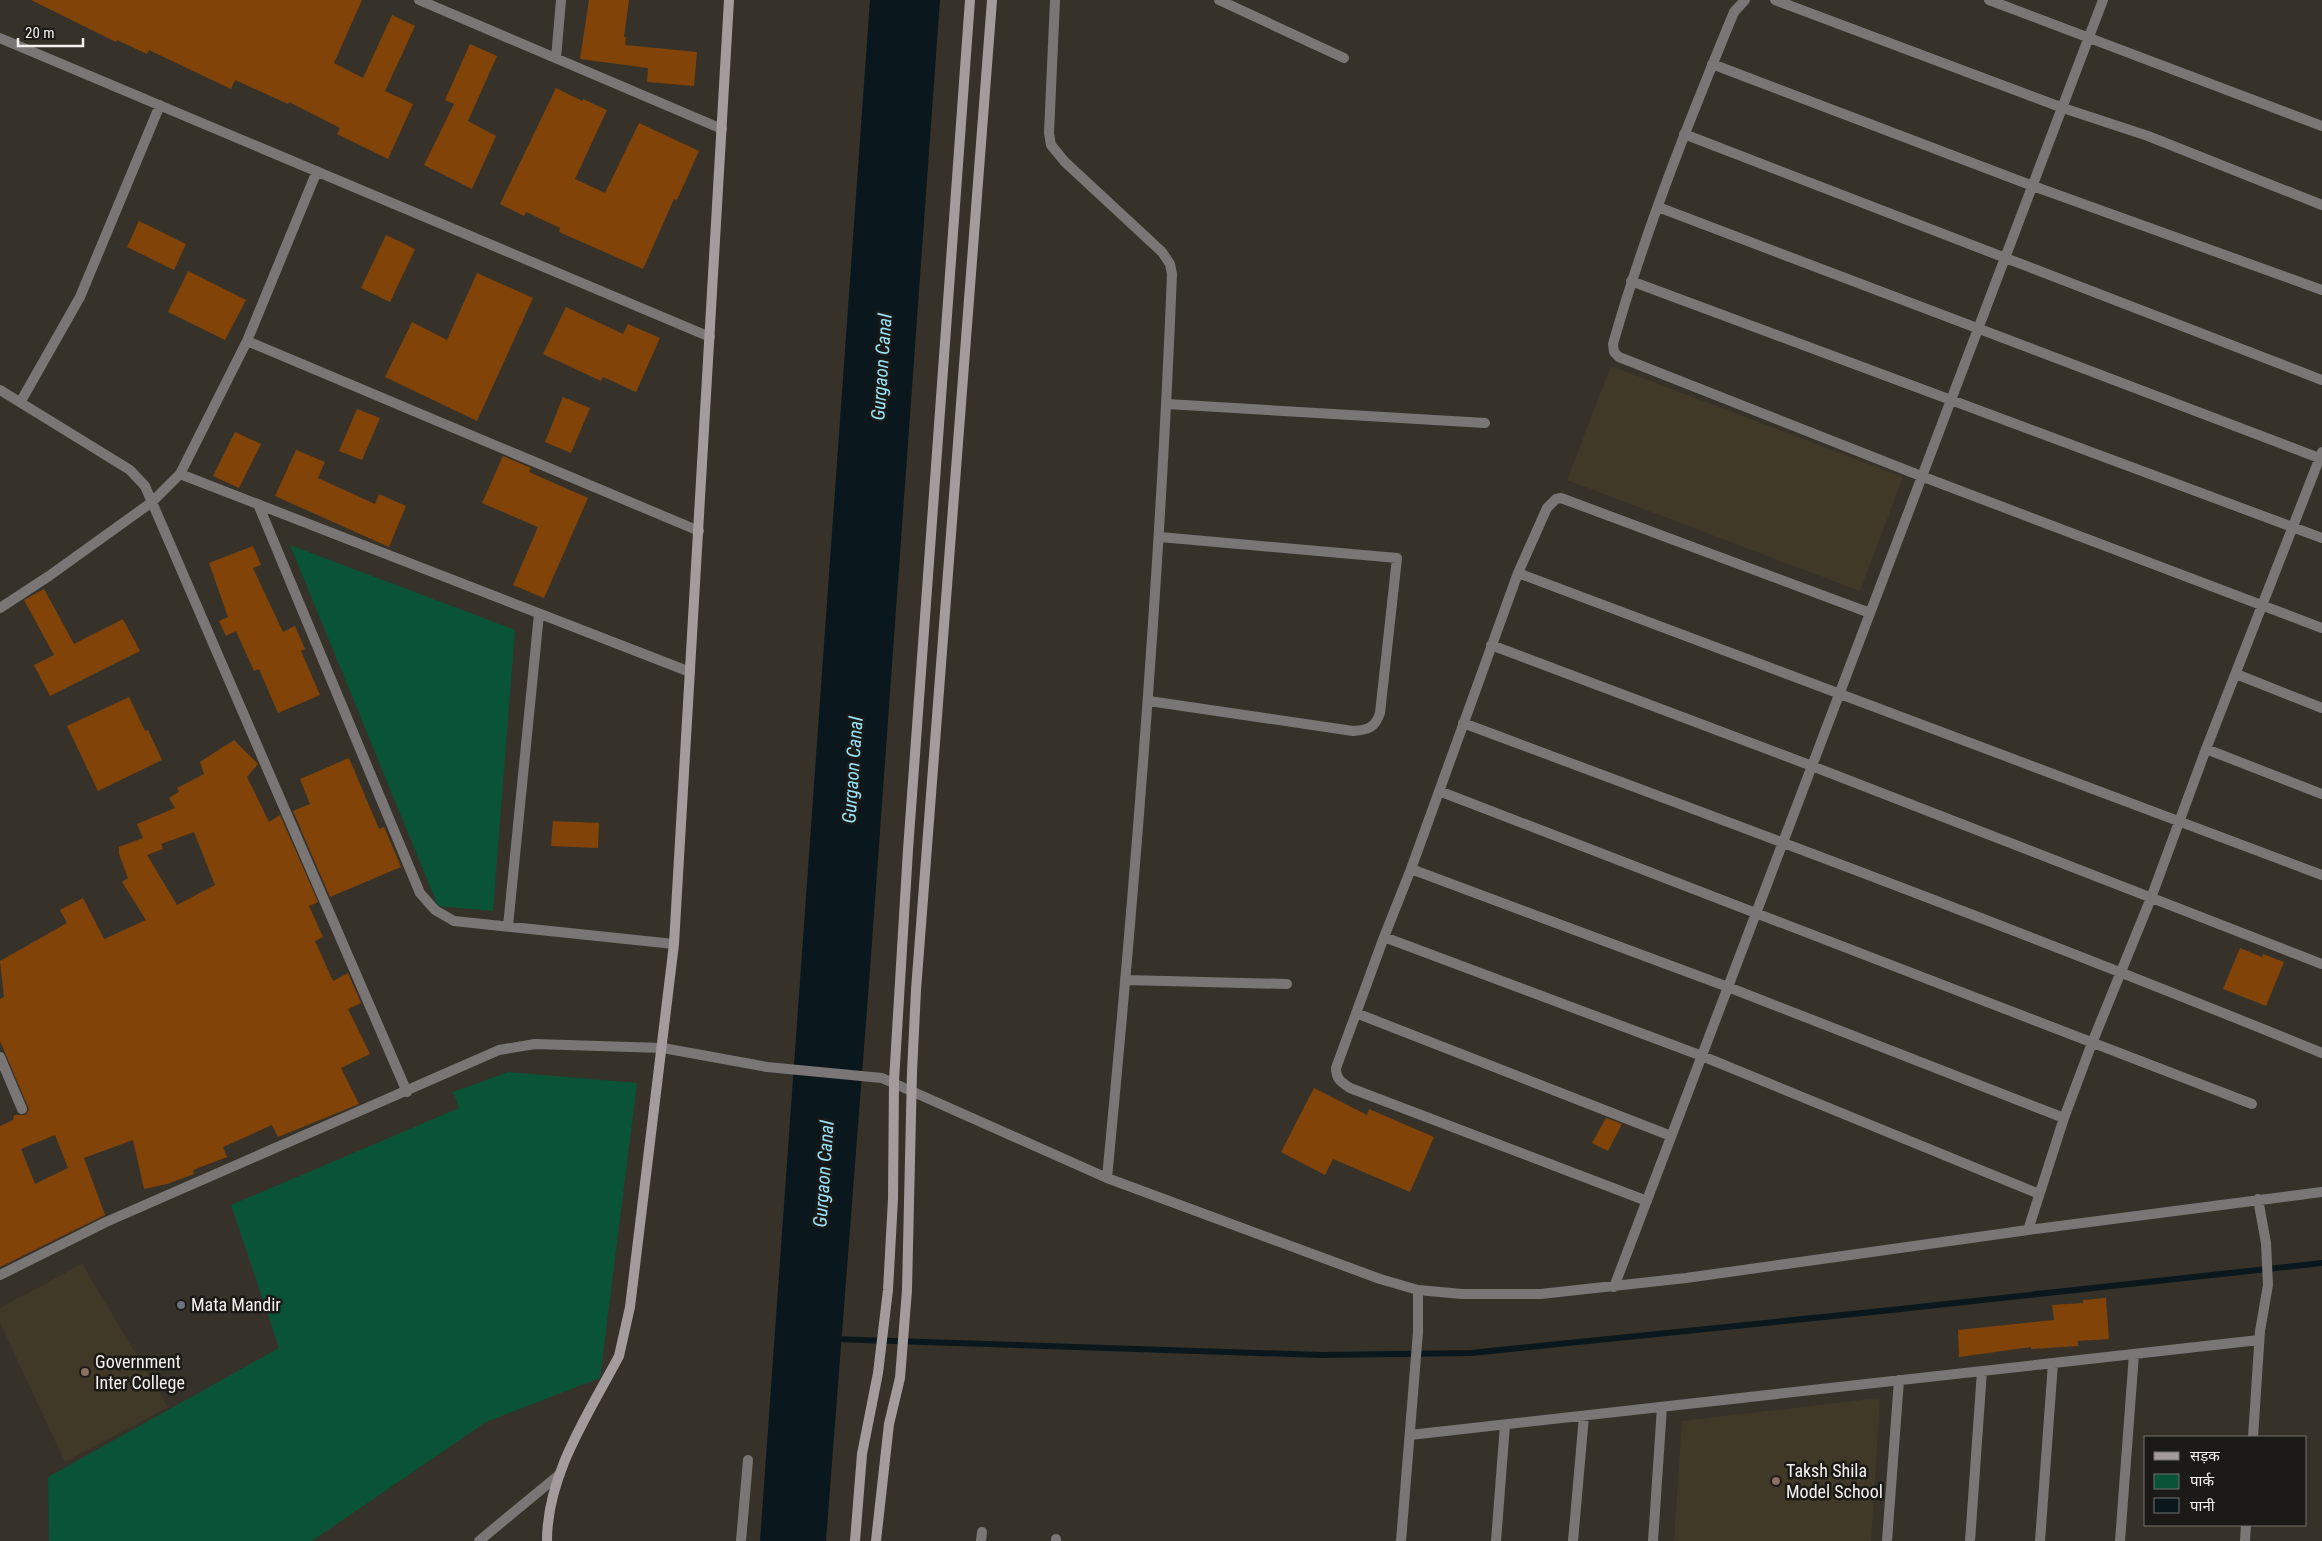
<svg xmlns="http://www.w3.org/2000/svg" width="2322" height="1541" font-family="'Roboto Condensed','Noto Sans Devanagari',sans-serif">
	<rect width="100%" height="100%" fill="#36322a"/>
	<path fill="#413928" d="M1611,366l292,111 -43,114 -293,-111z
		M82,1264l86,143 -103,55 -65,-139v-15z
		M1880,1398l-9,143h-197l8,-120z"/>
	<path fill="#095337" d="M290,545l225,85 -22,281 -55,-5z
		M508,1072l129,11 -37,295 -114,44 -174,119h-263l-1,-64 231,-129 -48,-143 228,-97 -6,-16z"/>
	<path fill="#0a181d" d="M870,0h70l-70,970 -44,571h-66z"/>
	<g fill="none" stroke-linecap="round" stroke-linejoin="round">
		<path stroke="#0a181d" stroke-width="6" d="M832,1339l489,16 150,-2 411,-42 440,-48"/>
	</g>
	<path fill="#814308" fill-rule="evenodd" d="M31,0h331l-28,63 29,15 29,-63 23,11 -30,65 28,13 -25,55 -51,-25 3,-6 -51,-26 -1,2 -53,-24 -4,9 -82,-39 -2,4 -30,-14 -1,2z
		M589,0h40l-5,37h2l-1,8 72,7 -3,34 -47,-4 1,-14 -68,-9z
		M470,44l27,12 -29,65 28,15 -24,53 -48,-24 30,-61 -9,-4z
		M556,88l26,13 1,-2 24,11 -32,69 30,14 34,-70 60,28 -22,49 -3,-1 -31,70 -84,-37 1,-4 -34,-16 -2,4 -24,-12z
		M139,221l47,23 -12,26 -47,-23z
		M386,235l29,14 -25,53 -29,-14z
		M188,271l58,29 -21,40 -57,-28z
		M477,273l56,25 -56,123 -92,-44 27,-55 35,18z
		M566,307l57,27 5,-10 32,14 -24,54 -33,-15 -2,4 -58,-27z
		M563,397l27,11 -19,45 -26,-11z
		M357,409l23,9 -18,42 -23,-9z
		M235,432l26,12 -22,44 -26,-12z
		M296,450l29,12 -7,16 57,26 4,-10 27,12 -17,41 -114,-51z
		M503,456l28,12 -2,4 59,26 -44,100 -31,-13 25,-58 -56,-24z
		M253,546l8,19 -8,3 30,64 12,-6 10,23 -4,2 19,44 -42,18 -19,-44 -5,2 -18,-40 -10,5 -7,-15 9,-4 -19,-54z
		M44,589l30,55 49,-25 17,32 -90,45 -16,-31 20,-10 -30,-55z
		M129,697l16,34 3,-1 14,30 -64,31 -31,-65z
		M234,740l24,24 -11,13 22,45 11,-7 38,87 -9,4 14,31 -8,4 18,40 15,-8 13,30 -13,6 22,45 -29,14 18,36 -81,33 -6,-12 -49,22 4,10 -34,13 1,4 -27,10 -23,5 -11,-49 -49,18 21,57 -105,52v-141l13,-6 1,-5h12l3,-6 -29,-68v-42l4,-2 -4,-36 67,-38 -7,-13 23,-12 21,41 42,-19 -24,-38 6,-4 -9,-24v-7l24,-9 -6,-14 38,-16 -6,-10 10,-6 -2,-4 27,-14 -4,-12zM194,832l21,53 -38,20 -30,-50 16,-6 -2,-5zM55,1135l13,33 -33,16 -14,-35z
		M349,758l30,71 5,-2 17,40 -71,30 -37,-86 17,-7 -10,-25z
		M553,821l46,2 -1,25 -47,-2z
		M2240,948l22,9 1,-3 21,8 -18,44 -43,-17z
		M1314,1088l53,27 2,-6 65,28 -24,55 -77,-33 -8,16 -44,-23z
		M1606,1118l16,6 -14,27 -16,-8z
		M2106,1298l3,41 -31,2v5l-47,3v-2l-72,10 -1,-27 96,-10 -2,-15 31,-2v-3z"/>
	<g fill="none" stroke-linecap="round" stroke-linejoin="round">
		<path stroke="#7b7676" stroke-width="10" d="M419,0l303,129
			M1055,0l-6,133 2,12 14,17 97,90 8,12 2,10c-12,302 -36,603 -65,904
			M1219,0l125,58
			M1745,0l-11,12c-45,109 -89,219 -121,332l1,8 5,5 302,119 401,152
			M1775,0l288,108 85,28 174,69
			M1989,0l333,126
			M0,38l710,299
			M556,58l5,-58
			M1712,64l321,122 289,104
			M1684,134l638,246
			M1658,207l664,252
			M1631,281l691,257
			M247,341l452,190
			M0,390l130,80 15,16 262,606
			M21,401l59,-104 80,-192
			M1167,404l318,19
			M180,474l510,198
			M258,504l162,389 15,17 19,11 220,23
			M1518,573l804,302
			M0,608l49,-32 103,-74 28,-28 67,-133 70,-170
			M1491,645l321,121 510,198
			M2236,674l86,34
			M1149,701l204,30c15,-1 22,-3 27,-18l17,-155 -237,-21
			M1463,723c287,107 575,214 859,330
			M2206,749l116,45
			M1439,791l813,313
			M1411,869l317,118 336,131
			M508,926l31,-312
			M1384,937l318,119 337,138
			M1126,980l161,4
			M1356,1013l315,123
			M0,1057l22,52
			M1647,1201l-297,-113c-9,-6 -14,-9 -14,-20l48,-131 27,-68 107,-296 29,-65 9,-9 5,-1 309,115
			M2028,1230l36,-112 28,-75 59,-145 55,-149 116,-297
			M0,1275l106,-53 393,-172 36,-6 128,4 104,19 115,11 225,100 273,101 38,11 44,4h79l145,-16 342,-48 294,-38
			M1614,1287l489,-1287
			M1410,1435l849,-95
			M2253,1437l7,-106 8,-46 -2,-42 -8,-44
			M479,1541l81,-67
			M741,1541l7,-81
			M981,1541l1,-9
			M1056,1541v-2
			M1401,1541l17,-209v-42
			M1496,1541l9,-116
			M1573,1541l11,-125
			M1653,1541l9,-134
			M1887,1541l12,-161
			M1970,1541l12,-170
			M2040,1541l13,-178
			M2120,1541l14,-187
			M2245,1541l1,-16"/>
		<path stroke="#a49c9c" stroke-width="10" d="M547,1541c0,-67 42,-128 72,-185l11,-49 44,-363 55,-944
			M855,1541l7,-87 16,-81 10,-83 5,-91 1,-118 14,-231 62,-850
			M876,1541l13,-117 11,-46 7,-88 5,-218 4,-82 76,-990"/>
	</g>
	<circle fill="#6b7280" stroke="#1c1a17" stroke-width="2" cx="181" cy="1305" r="5"/>
	<g fill="#8d6e63" stroke="#1c1a17" stroke-width="2">
		<circle cx="85" cy="1372" r="5"/>
		<circle cx="1776" cy="1481" r="5"/>
	</g>
	<g text-anchor="middle" stroke-width="5" stroke-linejoin="round" paint-order="stroke">
		<g font-size="18" fill="#f5f2ee" stroke="#1c1a17" text-anchor="start">
			<text x="191" y="1311">Mata Mandir</text>
			<text x="95" y="1368">Government<tspan x="95" dy="21">Inter College</tspan></text>
			<text x="1786" y="1477">Taksh Shila<tspan x="1786" dy="21">Model School</tspan></text>
		</g>
		<g font-size="19" font-style="italic" fill="#97e4fb" stroke="#1c1a17">
			<text transform="translate(881 367) rotate(-86)" y="7">Gurgaon Canal</text>
			<text transform="translate(852 770) rotate(-86)" y="7">Gurgaon Canal</text>
			<text transform="translate(823 1174) rotate(-86)" y="7">Gurgaon Canal</text>
		</g>
	</g>
	<rect x="2144" y="1436" width="162" height="90" fill="#1c1a17" stroke="#73706d"/>
	<rect x="2154" y="1452" width="25" height="8" fill="#a49c9c" stroke="#73706d"/>
	<text x="2190" y="1461" font-size="15" fill="#f5f2ee">सड़क</text>
	<rect x="2154" y="1474" width="25" height="15" fill="#095337" stroke="#73706d"/>
	<text x="2190" y="1486" font-size="15" fill="#f5f2ee">पार्क</text>
	<rect x="2154" y="1498" width="25" height="15" fill="#0a181d" stroke="#73706d"/>
	<text x="2190" y="1511" font-size="15" fill="#f5f2ee">पानी</text>
	<path d="M18 38v8h65v-8" fill="none" stroke="#f5f2ee" stroke-width="2.5"/>
	<text x="25" y="38" font-size="15" fill="#f5f2ee" stroke="#1c1a17" stroke-width="4" paint-order="stroke">20 m</text>
</svg>
